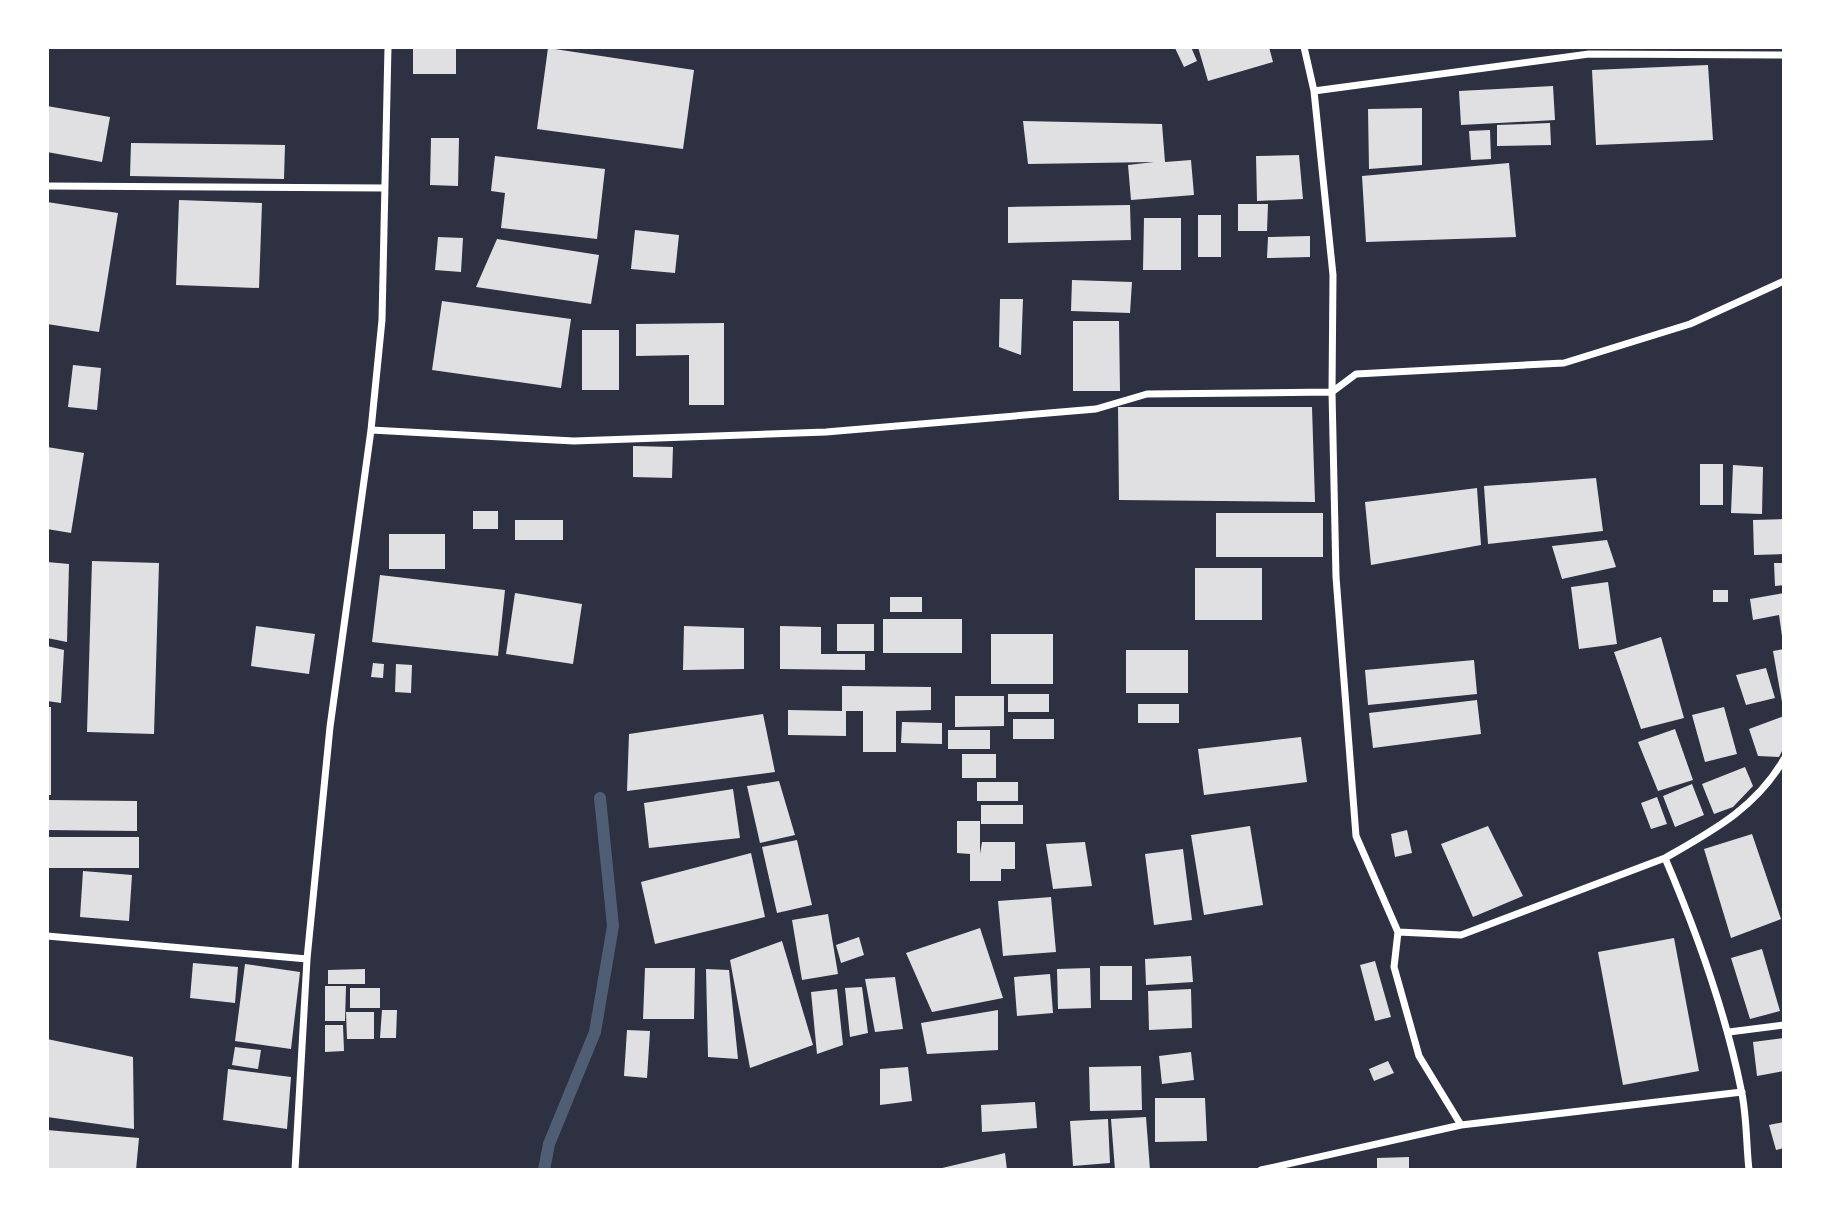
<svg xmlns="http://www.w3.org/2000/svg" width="1831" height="1217" font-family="Rubik,sans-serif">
	<rect width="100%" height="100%" fill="#2d3142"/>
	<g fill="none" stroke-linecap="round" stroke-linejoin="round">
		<path stroke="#4f5d75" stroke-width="12" d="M544,1170l5,-26 46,-112 18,-106 -13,-128"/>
	</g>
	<path fill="#e0e0e3" d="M1191,47l6,14 -13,6 -9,-19z
		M1198,47h71l4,15 -65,19z
		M413,48h43v26h-43z
		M548,48l146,22 -11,79 -146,-20z
		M1708,65l5,75 -117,5 -4,-75z
		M1553,86l2,34 -94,5 -2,-34z
		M47,106l63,11 -8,45 -55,-10z
		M1422,108v57l-53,4 -1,-60z
		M1023,121l139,3 3,38 26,-2 3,35 -63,5 -3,-35 26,-3 -126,2z
		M1550,123l1,22 -54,1v-21z
		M1490,130l1,29 -20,1 -2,-29z
		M431,138h28l-1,48 -28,-1z
		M131,143l154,2 -1,34 -154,-3z
		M1299,155l4,44 -46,2 -1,-45z
		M495,156l110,13 -8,70 -96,-11 4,-35 -14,-2z
		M1509,163l7,74 -150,5 -4,-66z
		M179,200l83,3 -3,85 -83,-3z
		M47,202l71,11 -19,119 -52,-8z
		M1238,204h30l-1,27h-29z
		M1130,205l1,35 -123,3v-36z
		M1198,215h23v42h-23z
		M1144,218h37v52h-38z
		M635,230l44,5 -4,38 -44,-4z
		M1310,236v21l-43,1 1,-21z
		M438,237l25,1 -2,34 -26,-2z
		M497,239l102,16 -8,49 -115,-17z
		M1072,280l60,2 -2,31 -59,-2z
		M1000,299h23l-2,56 -22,-8z
		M442,301l129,18 -10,69 -129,-18z
		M1073,321h46l1,70h-47z
		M724,323v82h-35v-50l-53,1v-32z
		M582,330h37v60h-37z
		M73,365l28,3 -4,42 -29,-3z
		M1118,407h194l3,95 -196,-2z
		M633,446l40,1 -1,31 -39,-1z
		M47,447l37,6 -13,80 -24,-4z
		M1700,464h23v41h-23z
		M1733,465l30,2 -1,47 -31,-1z
		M1596,478l7,53 -115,13 -4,-58z
		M1477,488l4,57 -110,20 -6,-63z
		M473,511h25v18h-25z
		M1216,513h107v44h-107z
		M1784,519v35l-30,1 -1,-35z
		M515,520h48v20h-48z
		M389,534h56v35h-56z
		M1607,540l9,27 -54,12 -10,-33z
		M92,561l67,2 -5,171 -67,-2z
		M47,562l22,2 -2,78 -20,-4z
		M1774,563h10v22l-9,1z
		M1195,568h67v52h-67z
		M380,575l125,15 -7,66 -126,-14z
		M1608,582l9,62 -38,5 -8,-62z
		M1713,590h15v12h-15z
		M515,593l67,11 -9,60 -67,-10z
		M1784,593v43h-2l-3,-21 -26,5 -3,-21z
		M890,597h32v15h-32z
		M883,619h79v34h-79z
		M837,624h37v27h-37z
		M256,626l59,8 -6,40 -58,-8z
		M684,626l60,2v41l-61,1z
		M780,626l41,1v27h44v16l-85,-1z
		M991,634h62v50h-62z
		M1661,637l23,81 -43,11 -27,-77z
		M47,646l17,4 -3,53 -14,-2z
		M1784,649v53h-2l-9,-51z
		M1126,650h62v43h-62z
		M1474,660l3,34 -109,11 -3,-35z
		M373,663l11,1 -1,14 -12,-1z
		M396,664l16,1 -1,28 -16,-1z
		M1766,668l9,30 -29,7 -10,-30z
		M842,686l89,1v23l-35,1v41h-33v-41h-17v25l-58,-1v-25l54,1z
		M1008,694h41v18h-41z
		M955,696h49v30l-49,1z
		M1477,700l4,34 -108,14 -4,-35z
		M1138,704h41v19h-41z
		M47,707h4v88h-4z
		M1724,707l13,47 -32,8 -13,-47z
		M763,714l12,58 -148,19 2,-57z
		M1784,716v31l-5,10 -21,-1 -9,-27z
		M1013,719h41v20h-41z
		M902,722l40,1v21l-41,-1z
		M1675,729l18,51 -35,11 -20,-49z
		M948,730h42v19h-42z
		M1301,737l6,45 -103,13 -6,-46z
		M962,754h34v24h-34z
		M1745,767l8,19 -20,21 -19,7 -12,-30z
		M779,781l16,54 -35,8 -13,-57z
		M977,782h41v19h-41z
		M1692,784l12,31 -29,12 -12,-31z
		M733,789l7,49 -91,10 -5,-45z
		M1657,797l10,27 -16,5 -10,-26z
		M47,800l90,1v30l-90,-1z
		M981,805h42v19h-42z
		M957,821h23v33l2,-12h33v27h-14v12h-31v-27l-13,-1z
		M1250,826l13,79 -59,10 -13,-80z
		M1488,826l35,70 -50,21 -32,-73z
		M1407,830l5,23 -17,4 -4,-23z
		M1752,834l29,85 -50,19 -27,-89z
		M47,837h92v31h-92z
		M797,840l15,65 -35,8 -15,-66z
		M1085,842l7,44 -39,3 -7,-45z
		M1183,849l9,71 -38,5 -9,-71z
		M751,853l14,64 -110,27 -14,-62z
		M83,871l49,4 -3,46 -49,-4z
		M1051,897l5,55 -53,4 -5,-55z
		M828,914l10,60 -36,6 -10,-60z
		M980,928l23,70 -71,14 -26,-59z
		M859,937l5,18 -23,8 -5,-18z
		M1674,938l25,133 -76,14 -25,-133z
		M782,941l31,104 -63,23 -20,-108z
		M1762,949l18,62 -30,8 -19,-61z
		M1191,956l2,26 -47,3 -1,-26z
		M1375,961l16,56 -16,4 -15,-56z
		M193,963l45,4 -3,36 -45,-5z
		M245,964l55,8 -9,77 -56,-8z
		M1100,966h32v34h-32z
		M645,968h50l-1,51h-51z
		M1090,968l1,40 -33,1 -1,-40z
		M365,969v15h-37v-14z
		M706,969l23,1 9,89 -30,-2z
		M1050,974l3,39 -36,3 -3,-39z
		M895,977l8,52 -28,3 -10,-53z
		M325,986h21l-1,35h-20z
		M862,987l6,46 -18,4 -5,-49z
		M350,988h30v20h-30z
		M837,989l6,56 -26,9 -6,-62z
		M1191,989l1,39 -43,2 -1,-39z
		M382,1010h15l-1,28h-16z
		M998,1010v40l-71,4 -6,-31z
		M346,1012h28v27h-27z
		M325,1025h18l1,26 -19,1z
		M627,1030l23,1 -3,47 -23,-2z
		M1784,1038v33l-27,5 -4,-34z
		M47,1039l86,18 1,72 -87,-12z
		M235,1047l26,3 -3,19 -26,-4z
		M1191,1052l3,28 -32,4 -3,-28z
		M1388,1061l6,12 -20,8 -5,-12z
		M1141,1066l1,44 -52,1 -1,-44z
		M908,1067l4,34 -32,4v-36z
		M228,1069l63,8 -4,52 -64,-9z
		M1155,1098h50l2,43 -52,1z
		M1035,1102l2,26 -55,4 -1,-27z
		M1146,1117l4,53h-35l-4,-51z
		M1108,1119l2,44 -37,3 -3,-45z
		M1784,1122v26l-8,2 -7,-25z
		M47,1130l92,8 -3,32h-89z
		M1005,1153l2,17h-69v-1z
		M1409,1157v13h-32v-12z"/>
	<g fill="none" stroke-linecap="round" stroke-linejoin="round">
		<path stroke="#fff" stroke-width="7" d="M1304,47l10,44 19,184 -1,117 4,185 20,259 42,96 63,3 204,-77c32,75 60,152 76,231 6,26 5,54 8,81
			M1314,91l275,-37 195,1
			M47,186l337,2
			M371,430l203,11 252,-9 270,-23 51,-15 185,-2 24,-18 208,-11 126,-39 94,-43
			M1665,858c47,-27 91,-50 119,-99
			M47,936l260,23 -12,211
			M307,959l23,-232 41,-297 11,-110 6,-273
			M1729,1032l55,-7
			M1461,1125l281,-33
			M1261,1170l200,-45 -42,-69 -25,-89 4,-35"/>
	</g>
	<rect width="1831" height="1217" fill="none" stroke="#ffffff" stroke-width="98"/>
</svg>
